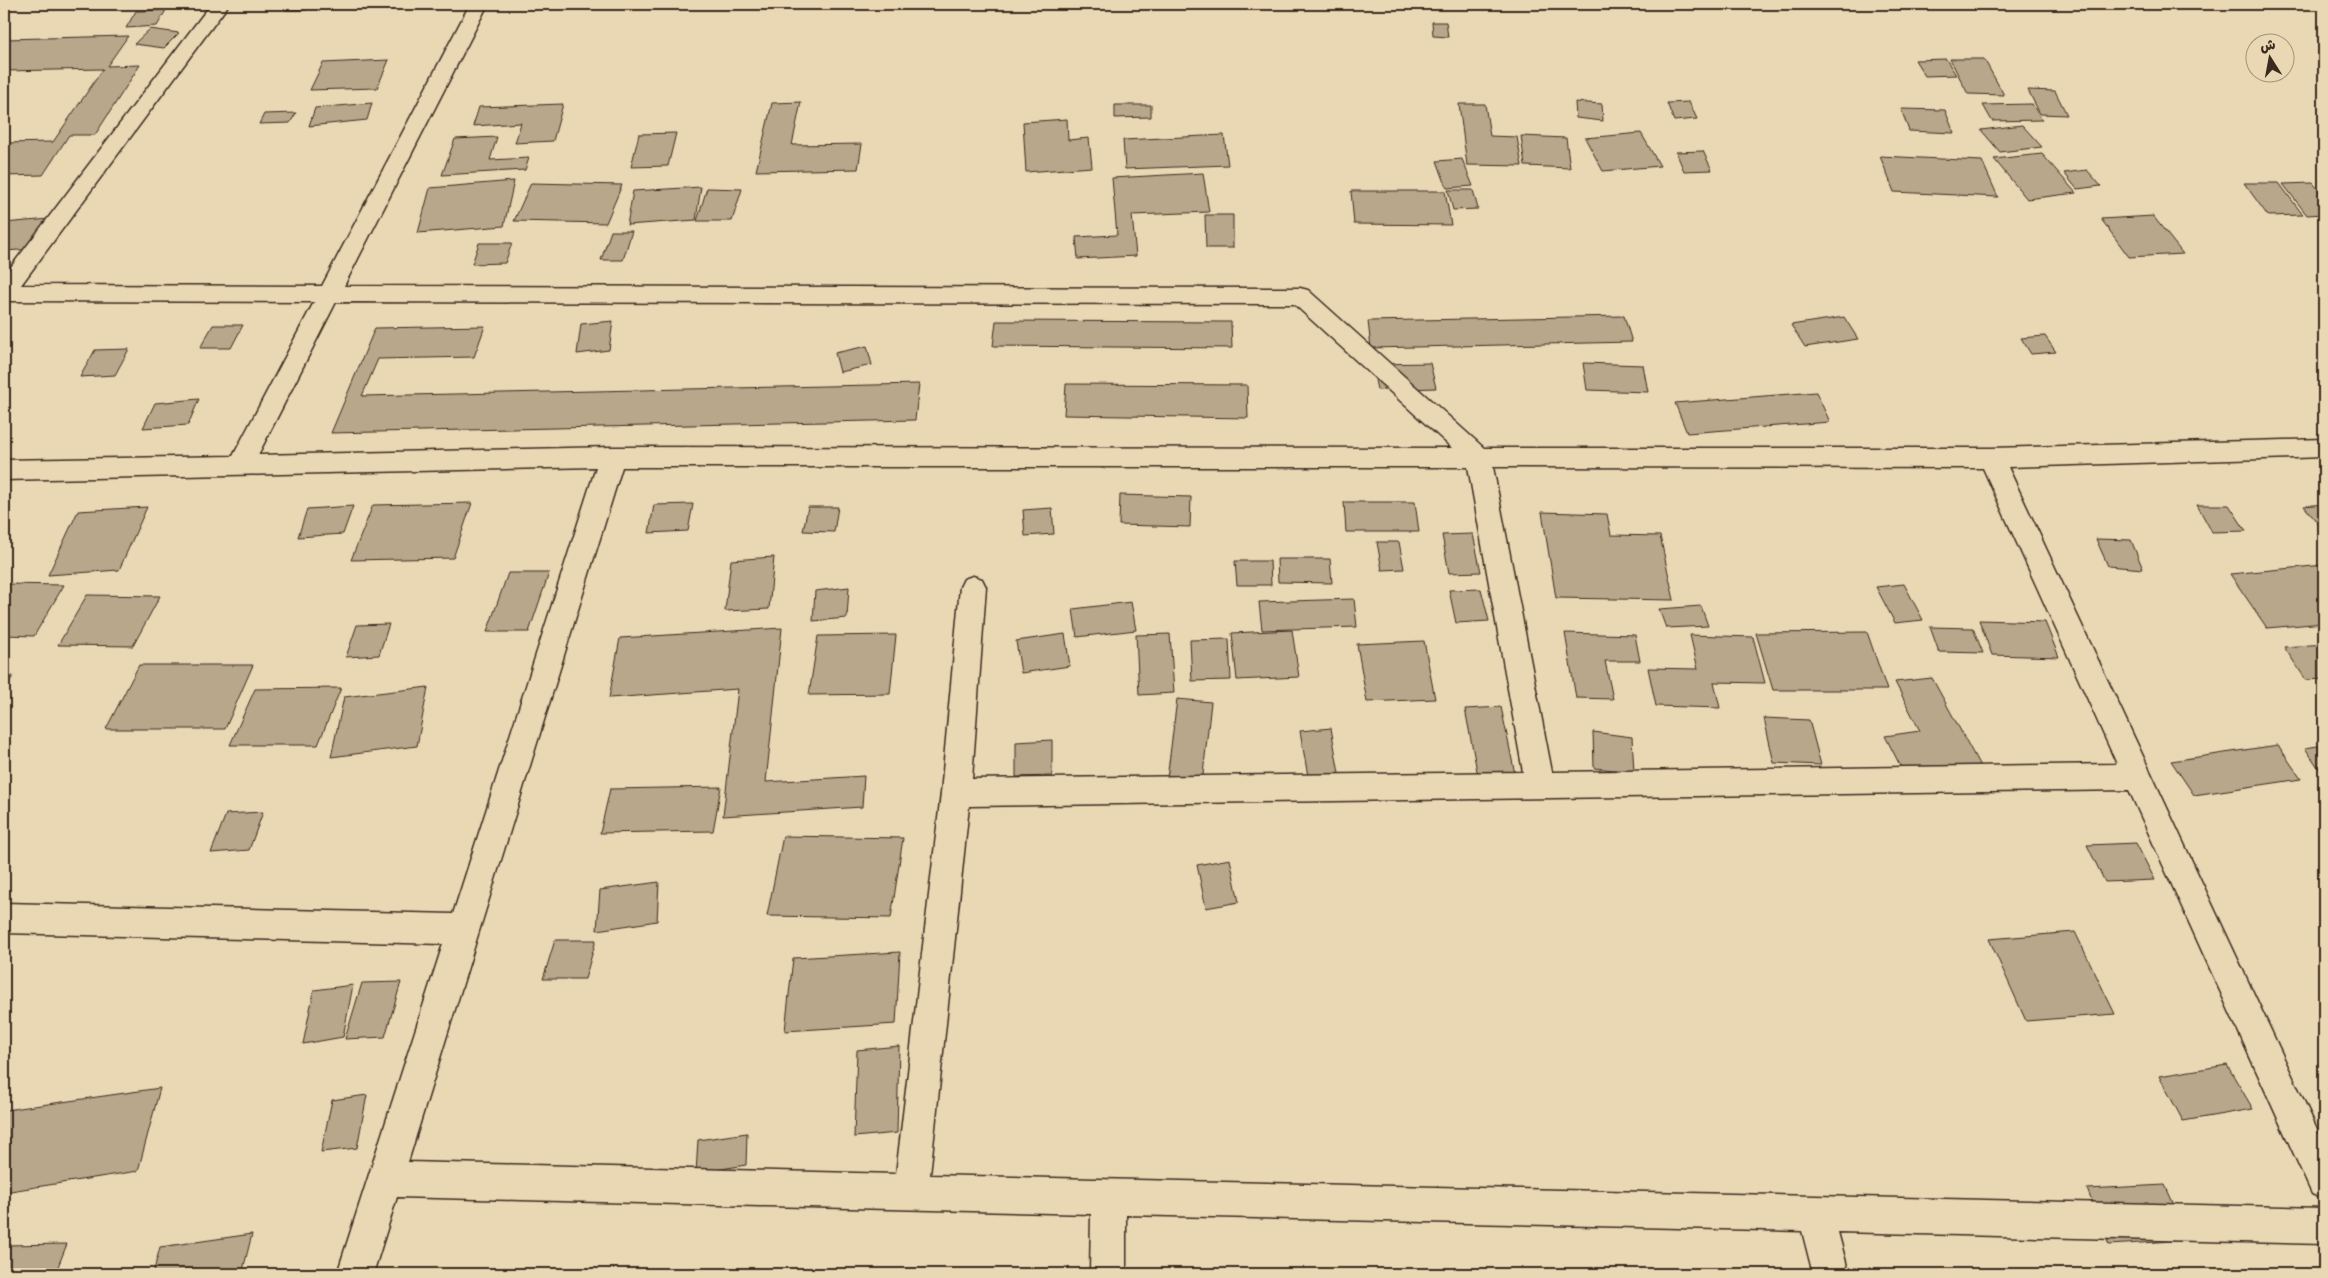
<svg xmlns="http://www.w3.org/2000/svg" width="2328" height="1278" font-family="'Shantell Sans','Playpen Sans Arabic',sans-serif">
	<rect width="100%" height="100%" fill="#ead8b5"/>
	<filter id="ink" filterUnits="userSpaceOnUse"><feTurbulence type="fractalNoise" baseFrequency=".02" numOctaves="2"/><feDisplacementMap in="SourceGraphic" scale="10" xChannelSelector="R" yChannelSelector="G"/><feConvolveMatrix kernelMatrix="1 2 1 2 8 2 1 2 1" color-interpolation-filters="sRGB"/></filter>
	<g filter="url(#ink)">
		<path fill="#b9a78b" stroke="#3b2a1e" d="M289,4h21l-4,6h-21z
			M1462,4h64l-62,3z
			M166,10l-9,16 -31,2 10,-17z
			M1432,22h14l2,15 -15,-1z
			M150,29l29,4 -15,15 -30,-4z
			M128,36l-21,30 33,-1 -45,70h-26l-26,40 -39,1v-33l49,-1 50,-73 -99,2v-32z
			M1946,59l10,16 -31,1 -10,-16z
			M1950,59h34l20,36 -36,-1z
			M389,60l-12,28 -67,2 13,-27z
			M2028,90l27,1 12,24 -27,-1z
			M801,102l-9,43 70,-1 -4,25 -102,2 16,-68z
			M1575,102l27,2 1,17 -27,-3z
			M1689,102l8,17 -23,2 -7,-18z
			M372,103l-5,17 -58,6 6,-18z
			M563,104l-10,37 -38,2 6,-20 -48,3 6,-19z
			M1459,104h26l5,32 27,1 5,29 -55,-1z
			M2032,104l10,16 -50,1 -9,-16z
			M1115,105h36v12l-36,1z
			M1901,109l44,1 9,23 -45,-2z
			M296,113l-6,10 -31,1 5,-10z
			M1067,119l1,21 21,-2 3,29 -66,5 -3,-50z
			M2022,125l20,22 -42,5 -19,-22z
			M676,133l-8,33 -37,1 8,-33z
			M1641,133l19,33 -57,5 -18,-33z
			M1224,135l4,30 -103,4 -2,-29z
			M1521,136l45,2 4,30 -45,-2z
			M497,137l-7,23 39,-2 -4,12 -83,5 13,-36z
			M1703,151l9,19 -28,1 -8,-19z
			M2042,154l34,39 -49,6 -33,-40z
			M1880,156l102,5 16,36 -104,-5z
			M1462,159l11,27 -26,2 -10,-27z
			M2087,170l14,16 -24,3 -13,-16z
			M1203,173l6,39 -77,3 4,41 -58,3 -2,-22 41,-2 -5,-57z
			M514,181l-10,45 -86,7 12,-45z
			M531,183l91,2 -16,38 -92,-2z
			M2244,183h35l24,32 -35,1z
			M2313,183l11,13v18l-17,1 -24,-31z
			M701,187l-5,33 -69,5 6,-34z
			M707,188l35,1 -10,32h-35z
			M1448,190h25l5,19 -25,1z
			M1351,191h94l6,34 -97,-1z
			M1205,215h28v33h-27z
			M2153,216l30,38 -54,3 -28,-38z
			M50,219l-15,30 -31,2v-28z
			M611,231h21l-9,29h-22z
			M479,243h33l-7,20 -33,1z
			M1624,316l8,26 -261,6 -3,-27z
			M1844,317l14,22 -53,8 -14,-22z
			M613,321l-4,29 -32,4 4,-30z
			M996,321l235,1 1,26 -239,-2z
			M213,325h30l-12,23h-31z
			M485,326l-11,31 -96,2 -16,37 557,-12 -4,36 -584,13 44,-105z
			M2045,336l11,16 -25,2 -10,-16z
			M867,346l5,19 -32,7 -5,-19z
			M129,349l-14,26 -35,2 15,-27z
			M1430,363l6,25 -59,2 -5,-26z
			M1583,363l60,2 5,27 -61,-2z
			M1066,384l181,1 1,33 -184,-3z
			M1816,392l14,30 -143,11 -12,-30z
			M199,399l-11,26 -45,3 12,-25z
			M1120,495l71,2 -1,30 -71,-2z
			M1344,502h71l4,30h-73z
			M472,503l-19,55 -102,2 22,-55z
			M693,504l-5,27 -39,2 5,-28z
			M2324,504v27l-20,-25z
			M2197,505h32l17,26 -34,1z
			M353,506l-10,28 -45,3 9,-28z
			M147,507l-28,63 -71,5 30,-64z
			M808,507h30l-4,25 -31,-1z
			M1052,508l2,26 -29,2 -2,-26z
			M1542,512l65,2 4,21 49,1 14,64 -118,-2z
			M1473,534l8,38 -32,1 -7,-38z
			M2096,539l35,1 12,29 -35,-3z
			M1377,542h22l5,27 -22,1z
			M774,557l-5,52 -44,2 6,-51z
			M1277,559h53l2,24 -54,-1z
			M1235,561h35l1,24h-34z
			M2324,565v58l-57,5 -37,-54z
			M508,573h41l-20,59h-42z
			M4,584l60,1 -30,51 -30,-1z
			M1904,584l19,36 -28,3 -19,-36z
			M849,587l-2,31 -34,3 2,-30z
			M1481,589l8,32 -33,2 -7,-33z
			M87,595l73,1 -27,50 -75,-1z
			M1354,599l3,28 -95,3 -3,-28z
			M1131,602l5,28 -59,7 -4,-28z
			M1701,606l7,20 -42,2 -7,-19z
			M1979,620l66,2 14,35 -67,-2z
			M389,624l-10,31 -33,2 11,-32z
			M1930,627l43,1 10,25 -44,-1z
			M782,628l-16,154 98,-6 -2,31 -139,9 15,-127 -129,9 11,-60z
			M1292,630l7,47 -62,3 -5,-47z
			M1867,632l20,58h-114l-17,-57z
			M1565,633l70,2 5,26h-35l8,38 -37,-1z
			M1065,634l5,32 -49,7 -5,-32z
			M1170,634l4,59 -35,2 -3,-60z
			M896,635l-6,59 -81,1 9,-59z
			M1690,635l63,2 12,46 -51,-1 6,26 -64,-2 -8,-38 50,1z
			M1229,639l2,41 -39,1 -2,-41z
			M1424,641l11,58 -68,3 -10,-58z
			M2324,644v35l-18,1 -22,-33z
			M139,665h114l-28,64h-119z
			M4,676h9l-9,15z
			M1932,678l48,88 -75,9 -20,-39 35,-5 -25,-49z
			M428,687l-11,59 -86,11 13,-60z
			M341,688l-23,57h-88l25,-56z
			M1177,699l34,3 -9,82 -35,-5z
			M1501,707l14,67 -37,2 -13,-67z
			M1764,718l45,2 12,45 -47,-2z
			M1331,728l9,51 -31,3 -9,-51z
			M1593,732l39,5 2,35 -40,-4z
			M1052,740v36l-36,1v-35z
			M2278,745l23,34 -107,16 -23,-34z
			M2324,745v31l-19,-28z
			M721,787l-8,44 -113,2 10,-44z
			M263,812l-14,38 -38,3 15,-39z
			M783,836l120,2 -12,80 -124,-2z
			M2136,843l19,37 -50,2 -18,-37z
			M1230,859l9,43 -33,6 -9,-43z
			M659,882l-2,39 -60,9 3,-40z
			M2075,932l40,82 -89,7 -37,-82z
			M555,940h41l-11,39h-42z
			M900,952l-4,72 -111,7 8,-73z
			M401,982l-16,55 -40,2 17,-56z
			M353,985l-10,52 -40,7 11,-54z
			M899,1046l-2,87 -43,4 3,-87z
			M2227,1065l26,44 -70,12 -24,-45z
			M160,1088l-22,83 -134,21v-74l2,-8z
			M367,1095l-10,53 -36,4 11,-52z
			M747,1133l-1,32 -50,8 2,-33z
			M2165,1185l25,55 -81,5 -22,-56z
			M252,1234l-10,40h-89l7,-27z
			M67,1244l-12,30h-51v-29z
			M676,1269v5h-39v-2z"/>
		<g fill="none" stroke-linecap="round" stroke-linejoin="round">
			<g stroke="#3b2a1e" stroke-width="3">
				<path id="street" d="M211,4h18l-208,281 301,1 148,-282h18l-144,282 956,2 8,2 176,158h507l333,-9v18l-316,10 316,677v55l-12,-5 -183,-404 -1160,16 -39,369 1394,33v36l-486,-12 11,42h-36l-11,-43 -676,-16v59h-36l1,-60 -694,-17 -24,77h-36l106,-330 -439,-11v-30l449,11 143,-447 -592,13v-20l229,-4 81,-154 -310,-1v-25zM336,302l958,2 158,144 -840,-1 -354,8zM622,467h846l55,305 -551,7 14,-192 -4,-8 -9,-3 -9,3 -4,8 -19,206 -45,381 -488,-12zM1493,467l490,1 134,296 -565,8z"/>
			</g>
			<use href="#street" fill="#ead8b5" fill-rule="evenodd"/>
		</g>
	</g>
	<rect width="2328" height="1278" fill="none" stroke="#ead8b5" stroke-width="20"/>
	<rect x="10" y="10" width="2308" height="1258" fill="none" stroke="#3b2a1e" stroke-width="2" filter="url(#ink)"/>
	<g transform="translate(2270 58) rotate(349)"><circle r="24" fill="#ead8b5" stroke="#a49279"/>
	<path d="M0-4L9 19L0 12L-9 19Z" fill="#3b2a1e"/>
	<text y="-8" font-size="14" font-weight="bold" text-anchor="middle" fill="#3b2a1e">ش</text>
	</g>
</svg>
